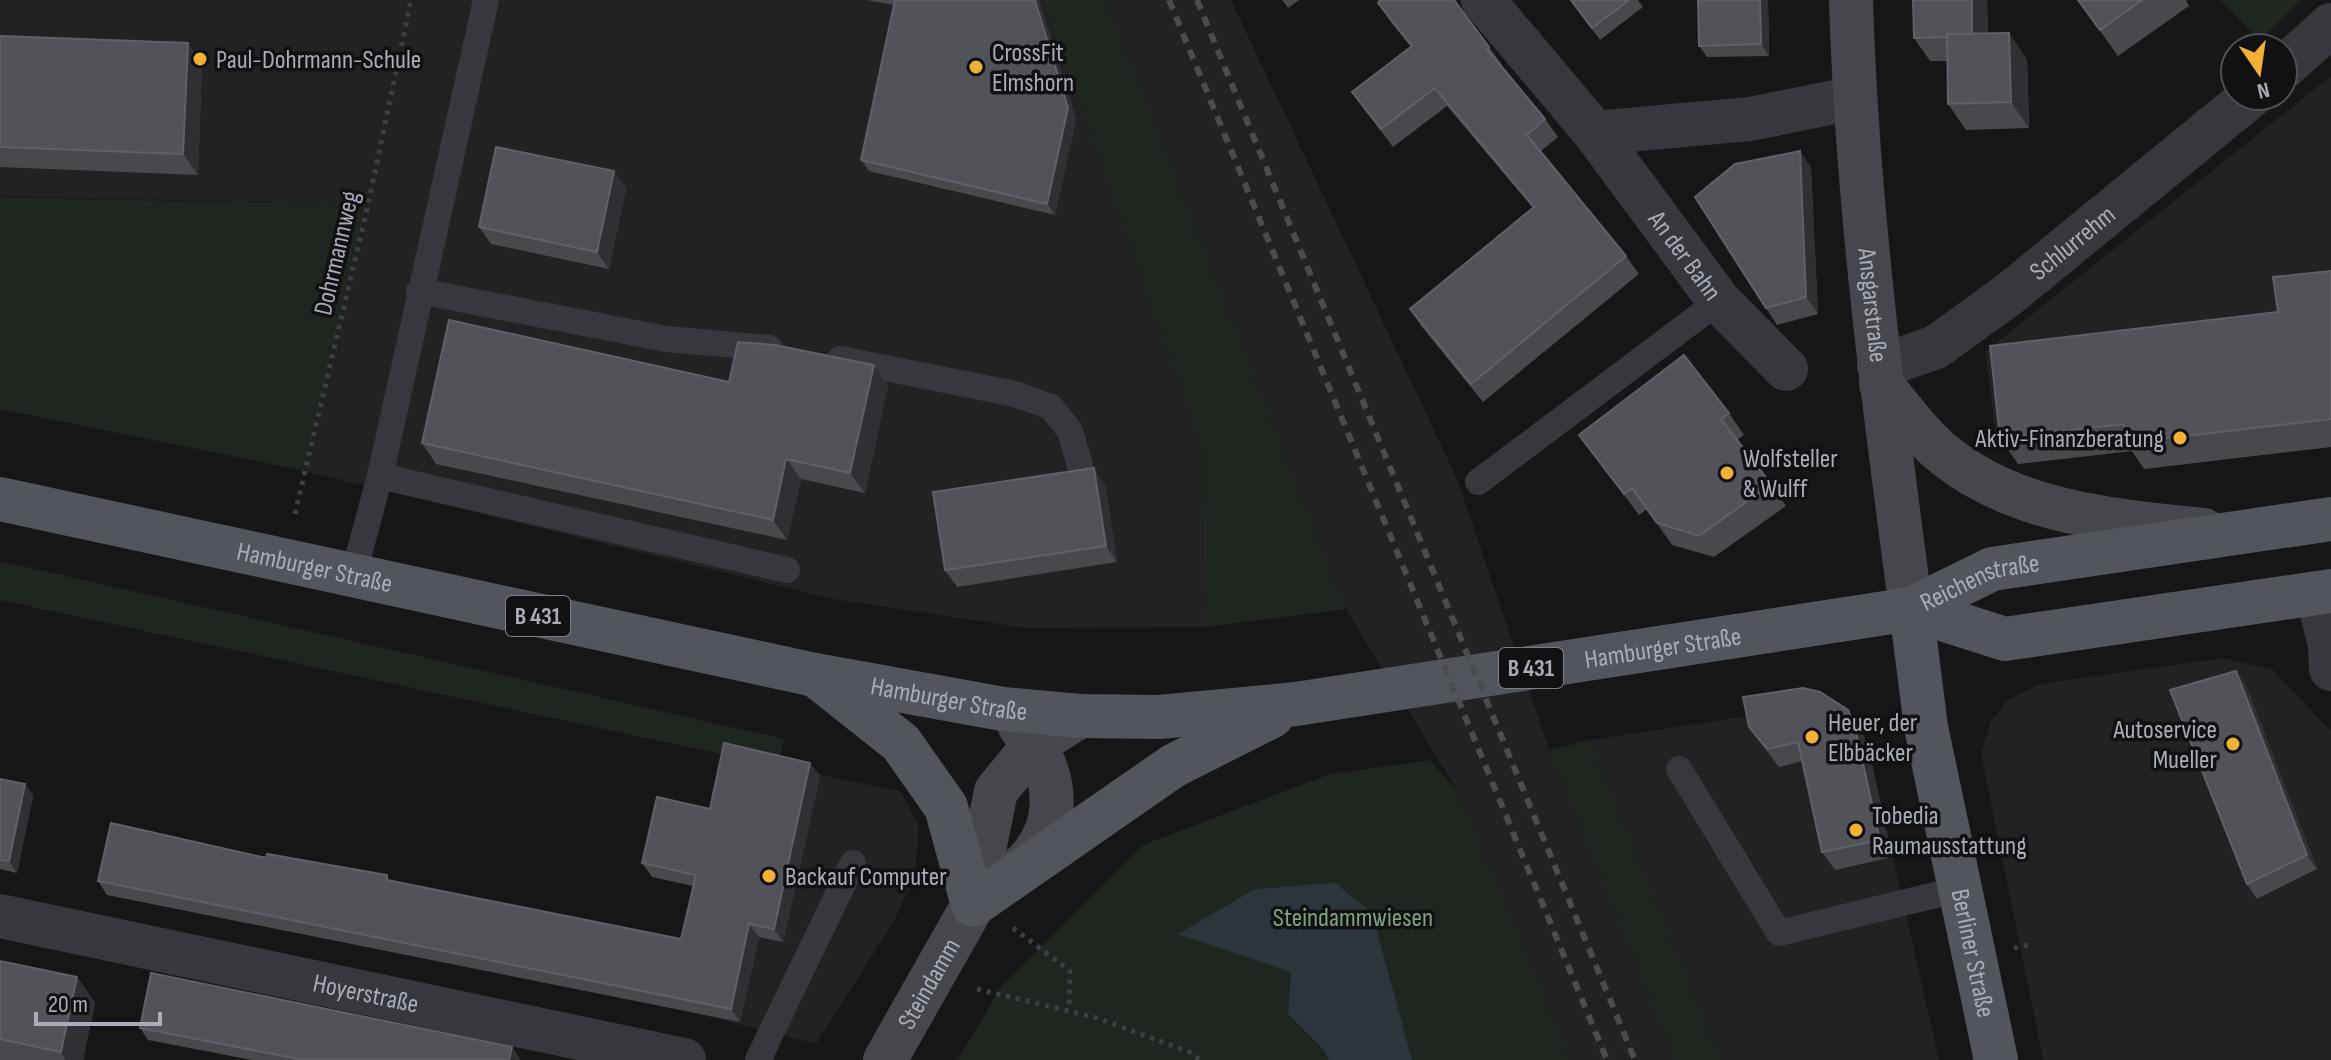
<svg xmlns="http://www.w3.org/2000/svg" width="2331" height="1060" font-family="'Sofia Sans Condensed',sans-serif">
	<rect width="100%" height="100%" fill="#161618"/>
	<path fill="#222225" d="M0,0h1042l159,446 3,181 -178,1 -193,-29 -528,-128 63,-266 -368,-9z
		M1106,0h125l227,481 91,269 126,310h-104l-113,-268 -112,-183z
		M2331,76v371l-187,22 -2,-19 -124,14 -22,-30 -11,-82z
		M2224,658l49,12 58,61v329h-288l-62,-307 10,-32 16,-20 32,-17z
		M1755,715l113,31 71,314h-218l-131,-320z
		M733,757l167,34 19,34 -4,50 -22,48 -77,121 -138,-35z"/>
	<path fill="#1e261f" d="M1042,0h64l240,609 -142,18 -3,-181z
		M2221,0h80l-41,41z
		M0,197l368,8 -63,266 -305,-62z
		M0,561l784,178 -7,27 -777,-166z
		M1590,740l131,320h-46l-126,-310z
		M1430,760l28,32 113,268h-613l44,-74 141,-141 187,-71z"/>
	<path fill="#2c353c" d="M1335,883l37,30 40,147h-83l-5,-10 -36,-36 3,-42 -113,-38 77,-45z"/>
	<g fill="none" stroke-linecap="round" stroke-linejoin="round">
		<path stroke="#3d3f44" stroke-width="5" stroke-dasharray="4 6" stroke-linecap="butt" d="M295,514l73,-309 43,-205
			M1013,928l57,43 -1,39
			M2014,948l15,-3
			M977,989l120,29 95,35 8,7"/>
		<path stroke="#37383d" stroke-width="26" d="M419,291l247,48 104,9
			M840,359l175,35 36,13 19,24 10,34
			M380,476l407,94
			M1478,482l241,-181
			M353,576l27,-100 106,-476
			M1679,769l100,164 181,-44
			M758,1060l95,-197"/>
		<g stroke="#37383d" stroke-width="44">
			<path id="s1" d="M1483,0l112,133 124,168 67,68"/>
			<path d="M2283,68l48,-43"/>
			<path d="M1595,133l155,-14 104,-21"/>
			<path id="s2" d="M1879,367l57,-20 72,-52 243,-199"/>
			<path d="M2317,593l13,52 1,24"/>
			<path id="s3" d="M0,916l684,144"/>
		</g>
		<g stroke="#45474d" stroke-width="44">
			<path id="s4" d="M1851,0c6,204 33,407 60,609"/>
			<path d="M1881,384c16,19 31,40 48,57 72,71 179,79 275,89"/>
			<path d="M1013,874c52,-40 49,-101 7,-147"/>
			<path id="s5" d="M885,1060l88,-155 23,-114 39,-47 45,-28"/>
		</g>
		<g stroke="#53555c" stroke-width="44">
			<path id="s6" d="M0,499l815,176 188,34 77,7 79,1 137,-13 615,-95 81,-40 339,-50"/>
			<path id="s7" d="M1911,609l15,118 70,333"/>
			<path d="M1911,609l94,30 326,-48"/>
			<path d="M819,678l82,65 45,64 27,98 200,-139 99,-50"/>
		</g>
		<path stroke="#4a4c52" stroke-width="6" stroke-dasharray="10 8" stroke-linecap="butt" d="M1169,0l438,1060
			M1197,0l438,1060"/>
	</g>
	<path fill="#47494d" d="M867,0h172l37,119 -21,96 -186,-44 -8,-11 33,-155z
		M1282,0h17l-11,8z
		M1378,0h76l35,47 13,18h-1l44,54 13,18 -17,14 85,105 13,18 -156,128 -61,-75 -12,-18 123,-101 -86,-102 -54,41 -28,-37 -13,-18 59,-45 -21,-26 -12,-18 1,-1z
		M1570,0h68l5,7 -43,33z
		M1768,0l1,56 -62,1 -8,-11z
		M1913,0h74l1,33 39,26 2,69 -63,2 -18,-26 -1,-43h-17l-16,-23z
		M2078,0h108l3,6 -71,50z
		M0,36l202,27 -4,112 -198,-8z
		M1800,151l11,17 7,146 -41,11 -11,-17z
		M614,171l12,17 -17,81 -118,-25 -12,-17z
		M2331,271v176l-187,22 -12,-18 -114,13 -18,-26 278,-126z
		M874,365l14,20 -23,108 -64,-14 -14,61 -351,-76 -14,-21 307,-61z
		M1729,413l15,22 -7,5 49,66 -72,51 -42,-12 -25,-36 -8,6 -60,-80z
		M1105,484l12,78 -160,25 -12,-17z
		M2246,685l71,184 -60,30 -10,-15z
		M1749,727l111,1 8,18 24,111 -57,13 -13,-18 -20,-91 -23,6z
		M810,763l10,13 -37,166 -24,-5 -19,85 -633,-127 -9,-14 168,-23 125,22 290,59 12,-53 -41,-9 -10,-14 68,-54z
		M0,779l25,5 8,12 -16,77 -17,-4z
		M0,961l77,16 18,26 -12,57h-83z
		M140,1028l372,19 8,12v1h-268l-104,-20z"/>
	<path fill="#2f3033" d="M1035,0h4l37,119 -21,96 -8,-11z
		M1760,0h8l1,56 -8,-12z
		M1972,0h15l2,60 -17,-24z
		M2009,33l18,26 2,69 -18,-26z
		M188,43l14,20 -4,112 -15,-21z
		M1800,151l11,17 7,146 -12,-17z
		M614,171l12,17 -17,81 -12,-17z
		M874,365l14,20 -23,108 -15,-20z
		M786,459l15,20 -14,61 -14,-20z
		M1094,468l11,16 12,78 -11,-16z
		M2236,671l10,14 71,184 -10,-14z
		M1848,710l12,18 8,18 24,111 -12,-17z
		M810,763l10,13 -37,166 -9,-13z
		M25,784l8,12 -16,77 -8,-12z
		M749,924l10,13 -19,85 -9,-13z
		M77,977l18,26 -12,57h-17l-5,-8z
		M512,1047l8,12v1h-11z"/>
	<path fill="#525359" stroke="#5f6168" stroke-width="2" d="M895,0h140l33,108 -21,96 -186,-44z
		M1380,0h74l35,47 -2,2 58,70 -18,16 99,121 -155,128 -61,-75 124,-102 -99,-119 -54,41 -29,-37 60,-46 -34,-43 3,-2z
		M1571,0h58l-37,28z
		M1698,0h62l1,44 -62,2z
		M1913,0h59v34h-25v3l-33,1z
		M2078,0h64l-42,30z
		M2009,33l2,69 -63,2 -1,-70z
		M0,36l188,7 -5,111 -183,-7z
		M496,147l118,24 -17,81 -118,-25z
		M1800,151l6,146 -40,11 -71,-111 40,-33z
		M2331,271v148l-205,24 -2,-19 -124,14 -10,-92 288,-34 -5,-35z
		M449,320l280,62 9,-40 37,3 99,20 -24,108 -64,-14 -13,61 -351,-77z
		M1684,355l45,58 -8,6 50,65 -72,52 -42,-13 -25,-35 -8,6 -45,-59z
		M1094,468l12,78 -161,24 -12,-78z
		M2236,671l71,184 -60,29 -77,-194z
		M1803,688l17,4 28,18 7,18 25,112 -58,12 -24,-110 -31,7 -18,-22 -6,-30z
		M724,743l86,20 -36,166 -25,-5 -18,85 -633,-128 13,-58 155,35 1,-4 120,21v5l294,59 15,-64 -54,-12 15,-66 53,12z
		M0,779l25,5 -16,77 -9,-1z
		M0,961l77,16 -16,75 -61,-13z
		M151,973l361,74 -3,13h-205l-164,-32z"/>
	<g fill="#f2b134" stroke="#111113" stroke-width="3">
		<circle cx="200" cy="59" r="8"/>
		<circle cx="976" cy="67" r="8"/>
		<circle cx="2180" cy="438" r="8"/>
		<circle cx="1727" cy="473" r="8"/>
		<circle cx="1812" cy="737" r="8"/>
		<circle cx="2233" cy="744" r="8"/>
		<circle cx="1856" cy="830" r="8"/>
		<circle cx="769" cy="876" r="8"/>
	</g>
	<g text-anchor="middle" stroke-width="7" stroke-linejoin="round" paint-order="stroke">
		<g fill="#111113" stroke="#7b7e86" stroke-width="2">
			<rect x="506" y="596" width="64" height="40" rx="6"/>
			<rect x="1499" y="648" width="64" height="40" rx="6"/>
		</g>
		<g font-size="24" font-weight="bold" fill="#a8adb8">
			<text x="538" y="624">B 431</text>
			<text x="1531" y="676">B 431</text>
		</g>
		<g font-size="26" fill="#a8adb8" stroke="#111113" text-anchor="start">
			<text x="992" y="61">CrossFit<tspan x="992" dy="30">Elmshorn</tspan></text>
			<text x="216" y="68">Paul-Dohrmann-Schule</text>
			<text x="2164" y="447" text-anchor="end">Aktiv-Finanzberatung</text>
			<text x="1743" y="467">Wolfsteller<tspan x="1743" dy="30">&amp; Wulff</tspan></text>
			<text x="1828" y="731">Heuer, der<tspan x="1828" dy="30">Elbbäcker</tspan></text>
			<text x="2217" y="738" text-anchor="end">Autoservice<tspan x="2217" dy="30">Mueller</tspan></text>
			<text x="1872" y="824">Tobedia<tspan x="1872" dy="30">Raumausstattung</tspan></text>
			<text x="785" y="885">Backauf Computer</text>
		</g>
		<g font-size="26" fill="#a8adb8" stroke="#111113">
			<text dy="9" stroke="none"><textPath href="#s2" startOffset="232">Schlurrehm</textPath></text>
			<text transform="translate(336 253) rotate(-77)" y="9">Dohrmannweg</text>
			<text dy="9" stroke="none"><textPath href="#s1" startOffset="326">An der Bahn</textPath></text>
			<text dy="9" stroke="none"><textPath href="#s4" startOffset="306">Ansgarstraße</textPath></text>
			<text dy="9" stroke="none"><textPath href="#s6" startOffset="322">Hamburger Straße</textPath></text>
			<text dy="9" stroke="none"><textPath href="#s6" startOffset="2016">Reichenstraße</textPath></text>
			<text dy="9" stroke="none"><textPath href="#s6" startOffset="1690">Hamburger Straße</textPath></text>
			<text dy="9" stroke="none"><textPath href="#s6" startOffset="970">Hamburger Straße</textPath></text>
			<text dy="9" stroke="none"><textPath href="#s7" startOffset="350">Berliner Straße</textPath></text>
			<text dy="9" stroke="none"><textPath href="#s5" startOffset="88">Steindamm</textPath></text>
			<text dy="9" stroke="none"><textPath href="#s3" startOffset="374">Hoyerstraße</textPath></text>
		</g>
		<g font-size="26" fill="#7fa381" stroke="#111113">
			<text x="1353" y="926">Steindammwiesen</text>
		</g>
	</g>
	<g transform="translate(2259 72) rotate(167)"><circle r="38" fill="#111113" stroke="#4d4f55" stroke-width="2"/>
	<path d="M0-6L14 30L0 20L-14 30Z" fill="#f2b134"/>
	<text y="-12" font-size="22" font-weight="bold" text-anchor="middle" fill="#a8adb8">N</text>
	</g>
	<path d="M36 1012v12h124v-12" fill="none" stroke="#a8adb8" stroke-width="4"/>
	<text x="48" y="1012" font-size="24" fill="#a8adb8" stroke="#111113" stroke-width="6" paint-order="stroke">20 m</text>
</svg>
